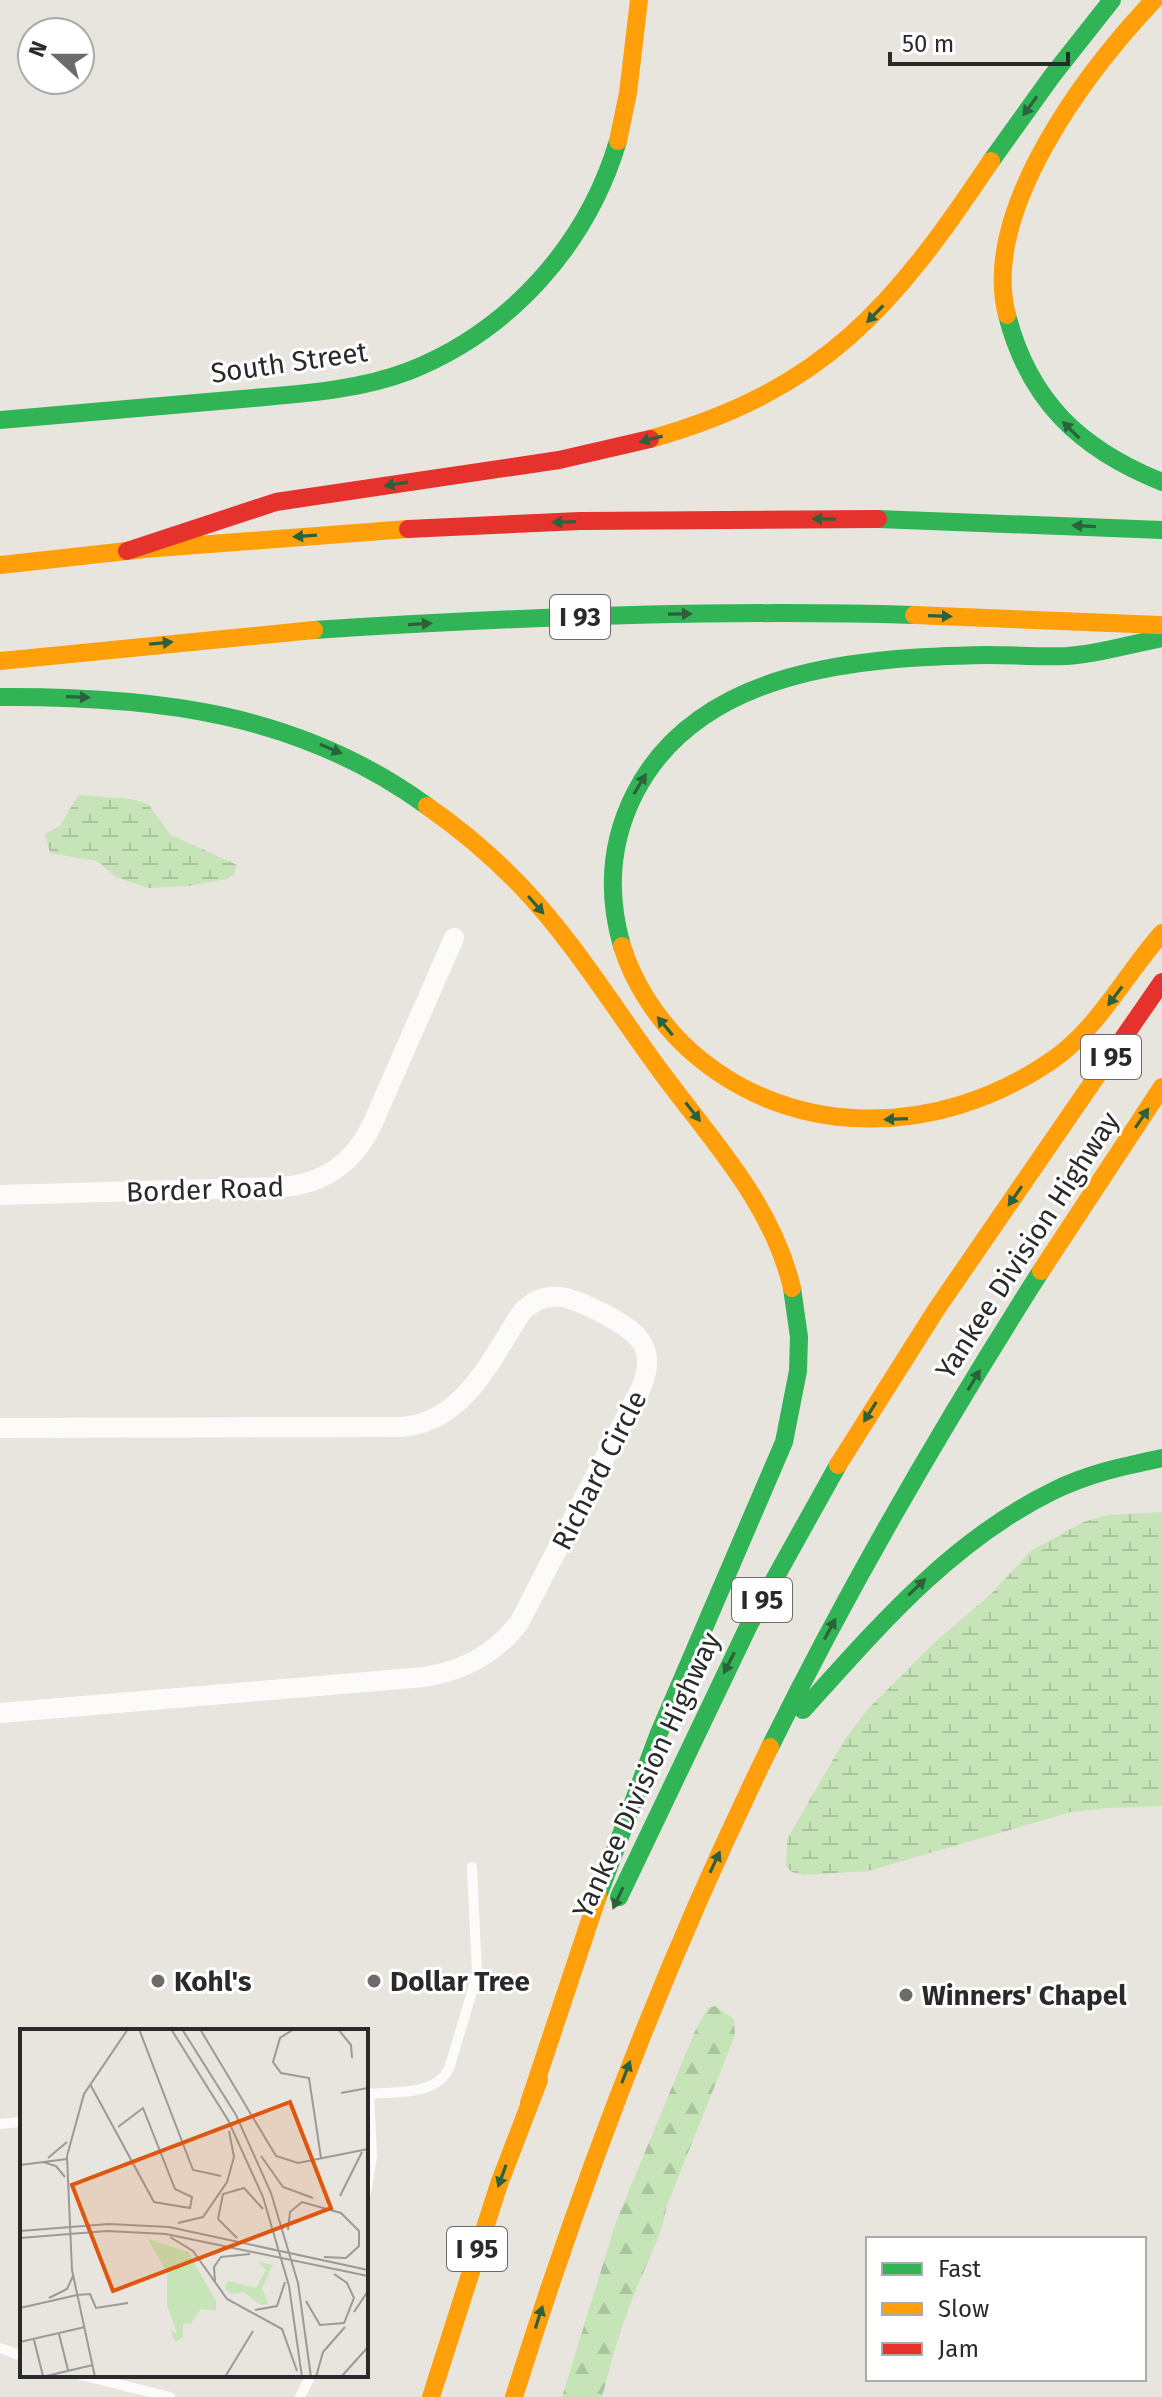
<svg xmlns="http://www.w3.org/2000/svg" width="1162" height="2397" font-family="'Fira Sans',sans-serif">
	<defs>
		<pattern id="forest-firs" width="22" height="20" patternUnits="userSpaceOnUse" patternTransform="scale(2)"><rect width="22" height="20" fill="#c6e4b7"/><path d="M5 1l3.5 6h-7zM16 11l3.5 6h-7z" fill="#aac49e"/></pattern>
		<pattern id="wetland-marsh" width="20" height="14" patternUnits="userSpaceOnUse" patternTransform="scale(2)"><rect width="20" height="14" fill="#c6e4b7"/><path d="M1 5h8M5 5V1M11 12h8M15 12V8" fill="none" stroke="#aac49e"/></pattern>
	</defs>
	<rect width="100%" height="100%" fill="#e8e5df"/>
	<path fill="url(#forest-firs)" d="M715,2006l19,13 1,16 -68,170c-6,35 -23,62 -35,95 -13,31 -21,64 -30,97h-40l54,-175 80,-193 12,-21z"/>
	<path fill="url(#wetland-marsh)" d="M78,795l53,4 17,5 23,31 66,30 -3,9 -7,5 -39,7 -39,2 -33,-11 -19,-16 -47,-8 -5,-19 15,-8z
		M1162,1512v294l-54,2 -37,4 -203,59 -65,4 -11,-3 -6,-5 1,-28 58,-100 22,-29 67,-67 56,-48 41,-44 52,-29 25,-7z"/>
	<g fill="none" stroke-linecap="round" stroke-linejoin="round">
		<path stroke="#fcfbfa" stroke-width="10" d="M366,2094c28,-3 68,3 83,-25l28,-94 -5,-108
			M0,2124l22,-2
			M366,2193l6,-36 -3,-64
			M0,2348l22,8
			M81,2375l89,22
			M300,2397l11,-22"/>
		<path stroke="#fcfbfa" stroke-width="20" d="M0,1195l283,-8c40,-3 70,-24 88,-60l83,-189
			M0,1428l400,-1c64,-3 91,-69 122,-115 25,-27 53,-13 80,1 33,17 56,32 40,73l-123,237c-25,32 -56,48 -95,54l-424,36"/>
		<path stroke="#30b455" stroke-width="18" d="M991,161l61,-85 60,-76
			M1007,315c22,86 73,134 155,167
			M0,420c81,-7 161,-14 242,-21 55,-5 115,-8 167,-28 101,-40 178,-126 209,-230
			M878,519l284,11
			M314,630c200,-13 400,-21 600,-15
			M0,697c154,-1 298,15 427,109
			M622,946c-15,-52 -12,-104 13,-153 65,-126 228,-136 353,-138 26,0 53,2 79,1 32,-2 63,-12 95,-18
			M803,1710c74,-82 147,-168 248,-218 35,-18 73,-26 111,-34
			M770,1747c81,-164 173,-322 271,-476
			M598,1896l61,-163 125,-291 14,-71 1,-34 -7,-49
			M619,1897l130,-272 89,-160"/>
		<path stroke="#ff9f0a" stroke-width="18" d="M618,141l10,-48 11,-93
			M1007,315c-27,-104 80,-244 147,-315
			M650,439c175,-49 244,-133 341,-278
			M0,565l145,-16 263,-20
			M914,615l246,10
			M0,661l314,-31
			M427,806c33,23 64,49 92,78 55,57 96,126 143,189 50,68 110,130 130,215
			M622,946c11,36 34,71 60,97 102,99 255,96 369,18 48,-33 73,-85 111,-128
			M1041,1271l121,-184
			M838,1465l98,-155 165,-240
			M529,2103l69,-207
			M431,2397l68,-213 40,-104
			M514,2397c70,-223 153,-440 256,-650"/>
		<path stroke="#e5322d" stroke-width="18" d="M408,529l172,-8 298,-2
			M127,551l149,-49 283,-42 91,-21
			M1101,1070l61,-88"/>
	</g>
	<defs><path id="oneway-solid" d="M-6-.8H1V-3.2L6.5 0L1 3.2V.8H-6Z" transform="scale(2)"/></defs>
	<g fill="#2c613b">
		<use href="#oneway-solid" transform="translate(1030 106) rotate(126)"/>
		<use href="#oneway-solid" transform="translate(875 314) rotate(134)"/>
		<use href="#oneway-solid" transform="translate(1071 430) rotate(-135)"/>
		<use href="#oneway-solid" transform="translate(651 439) rotate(166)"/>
		<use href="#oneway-solid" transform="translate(396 484) rotate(171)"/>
		<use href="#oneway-solid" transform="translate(824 519) rotate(-179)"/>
		<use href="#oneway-solid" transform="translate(564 522) rotate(178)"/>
		<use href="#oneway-solid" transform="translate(1084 526) rotate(-177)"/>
		<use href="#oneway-solid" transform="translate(305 536) rotate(176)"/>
		<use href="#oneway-solid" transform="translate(680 614) rotate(-1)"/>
		<use href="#oneway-solid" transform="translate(940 616) rotate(2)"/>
		<use href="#oneway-solid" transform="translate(420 624) rotate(-3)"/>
		<use href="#oneway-solid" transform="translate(161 643) rotate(-5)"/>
		<use href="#oneway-solid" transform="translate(78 697) rotate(2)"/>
		<use href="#oneway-solid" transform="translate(331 749) rotate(23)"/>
		<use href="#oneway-solid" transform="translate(640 784) rotate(-59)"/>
		<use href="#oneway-solid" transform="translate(536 905) rotate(49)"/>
		<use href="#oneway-solid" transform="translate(1115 996) rotate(127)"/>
		<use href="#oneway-solid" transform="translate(665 1026) rotate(-130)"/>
		<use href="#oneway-solid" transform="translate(693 1112) rotate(52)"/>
		<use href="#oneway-solid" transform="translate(1142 1118) rotate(-56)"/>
		<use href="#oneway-solid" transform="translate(896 1119) rotate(178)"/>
		<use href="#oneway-solid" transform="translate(1015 1196) rotate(125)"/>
		<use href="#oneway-solid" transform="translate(974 1380) rotate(-59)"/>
		<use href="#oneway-solid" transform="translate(870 1412) rotate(122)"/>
		<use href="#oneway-solid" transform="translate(917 1587) rotate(-44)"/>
		<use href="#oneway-solid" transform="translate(830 1629) rotate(-62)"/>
		<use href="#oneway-solid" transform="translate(729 1663) rotate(117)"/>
		<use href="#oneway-solid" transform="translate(715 1862) rotate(-65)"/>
		<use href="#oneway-solid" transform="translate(618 1898) rotate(115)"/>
		<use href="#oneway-solid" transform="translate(626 2072) rotate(-69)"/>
		<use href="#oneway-solid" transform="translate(502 2176) rotate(110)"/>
		<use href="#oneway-solid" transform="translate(539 2317) rotate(-72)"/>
	</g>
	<g fill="#6c6b69" stroke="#fff" stroke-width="3">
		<circle cx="158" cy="1981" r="8"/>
		<circle cx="374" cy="1981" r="8"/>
		<circle cx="906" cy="1995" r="8"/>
	</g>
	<g text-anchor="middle" stroke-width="6" stroke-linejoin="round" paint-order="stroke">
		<g fill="#fff" stroke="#6a6a6a" stroke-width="2">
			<rect x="550" y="595" width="60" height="44" rx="6"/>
			<rect x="1081" y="1035" width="60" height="44" rx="6"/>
			<rect x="732" y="1578" width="60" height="44" rx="6"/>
			<rect x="447" y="2227" width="60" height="44" rx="6"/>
		</g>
		<g font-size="26" font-weight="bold" fill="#2a2a2a">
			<text x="580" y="626">I 93</text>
			<text x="1111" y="1066">I 95</text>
			<text x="762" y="1609">I 95</text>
			<text x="477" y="2258">I 95</text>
		</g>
		<g font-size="28" fill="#2a2a2a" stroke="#fff">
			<text transform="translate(289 362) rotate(-8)" y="10">South Street</text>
			<text transform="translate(205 1189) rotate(-2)" y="10">Border Road</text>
			<text transform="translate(1027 1245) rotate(-57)" y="10">Yankee Division Highway</text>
			<text transform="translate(599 1470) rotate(-63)" y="10">Richard Circle</text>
			<text transform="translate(646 1775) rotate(-65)" y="10">Yankee Division Highway</text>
		</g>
		<g font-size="28" font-weight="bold" fill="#2a2a2a" stroke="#fff" text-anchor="start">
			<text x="174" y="1991">Kohl's</text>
			<text x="390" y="1991">Dollar Tree</text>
			<text x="922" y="2005">Winners' Chapel</text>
		</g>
	</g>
	<g transform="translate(20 2029)">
		<rect width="348" height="348" fill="#e8e5df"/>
		<path d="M128,210l40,13 28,49v10l-15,-2 -10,14 -8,1v13l-8,5 -4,-12 6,4 -1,-5 -9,-23v-33zM238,233l15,3 -11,23 6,15 -7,2 -17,-13 -13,2 -6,-6 3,-7 28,7 10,-18z" fill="#c6e4b7"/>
		<path fill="none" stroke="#9c9a97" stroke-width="2" d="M119,0l54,141 28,6M151,0l57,91 35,77 26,89 13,91M162,0l54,86 35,78 27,90 13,94M180,0l76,127 22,7 70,-14M274,0l-14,9 -7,24 8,11 28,5 12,80M318,0l13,16 1,13M70,55l64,118 36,6 2,-11 -17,-8 -32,-81 -25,19M321,64l27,-5M241,127l22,31 30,11M28,129l19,-16M23,133l13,4 9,11M0,136l47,-6M320,167l22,-44M158,194l25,-6 24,-35 7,-25 -5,-26M268,201l2,-18 12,-10 39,11 18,18v15l-13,12 -22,-1M0,202l89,-7 60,3 199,43M150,208l23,14 34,48 55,30 15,42M0,209l87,-7 59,3 202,42M217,209l-19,-19 5,-25 21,-6 19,21M195,253l-1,-15 7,-10 29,-3M57,266l13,-1 6,14 32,-5M29,269l18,-9 6,-13M286,272l14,24 24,-2 10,-25 -7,-15 -13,-9M0,279l57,-13M235,281l22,-4 8,-24M334,283l14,-21M39,305l9,36M14,311l9,36M0,313l65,-15M22,348l51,-12M75,348l-23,-107 -5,-114 17,-62 44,-65M205,348l28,-46M296,348l7,-25 22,-25M321,348l27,-30"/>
		<path fill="#de570e" fill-opacity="0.15" stroke="#de570e" stroke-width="4" d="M270,73l41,106 -218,83 -41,-106z"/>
		<rect width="348" height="348" fill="none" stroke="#2a2a2a" stroke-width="4"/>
	</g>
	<rect x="866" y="2237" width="280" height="144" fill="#ffffff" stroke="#aaaaaa" stroke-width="2"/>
	<rect x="882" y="2263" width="40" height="12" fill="#30b455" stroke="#aaaaaa" stroke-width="2"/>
	<text x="938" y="2277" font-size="24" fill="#2a2a2a">Fast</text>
	<rect x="882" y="2303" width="40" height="12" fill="#ff9f0a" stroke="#aaaaaa" stroke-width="2"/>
	<text x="938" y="2317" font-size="24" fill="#2a2a2a">Slow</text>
	<rect x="882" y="2343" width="40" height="12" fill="#e5322d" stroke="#aaaaaa" stroke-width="2"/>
	<text x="938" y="2357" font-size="24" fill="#2a2a2a">Jam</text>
	<g transform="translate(56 56) rotate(291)"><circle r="38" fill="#ffffff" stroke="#aaaaaa" stroke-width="2"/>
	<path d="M0-6L14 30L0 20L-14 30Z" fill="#6c6b69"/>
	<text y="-12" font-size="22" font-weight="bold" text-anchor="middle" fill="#2a2a2a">N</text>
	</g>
	<path d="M890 52v12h178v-12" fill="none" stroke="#2a2a2a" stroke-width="4"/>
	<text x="902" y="52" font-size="24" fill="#2a2a2a" stroke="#ffffff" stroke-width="6" paint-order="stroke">50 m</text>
</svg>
